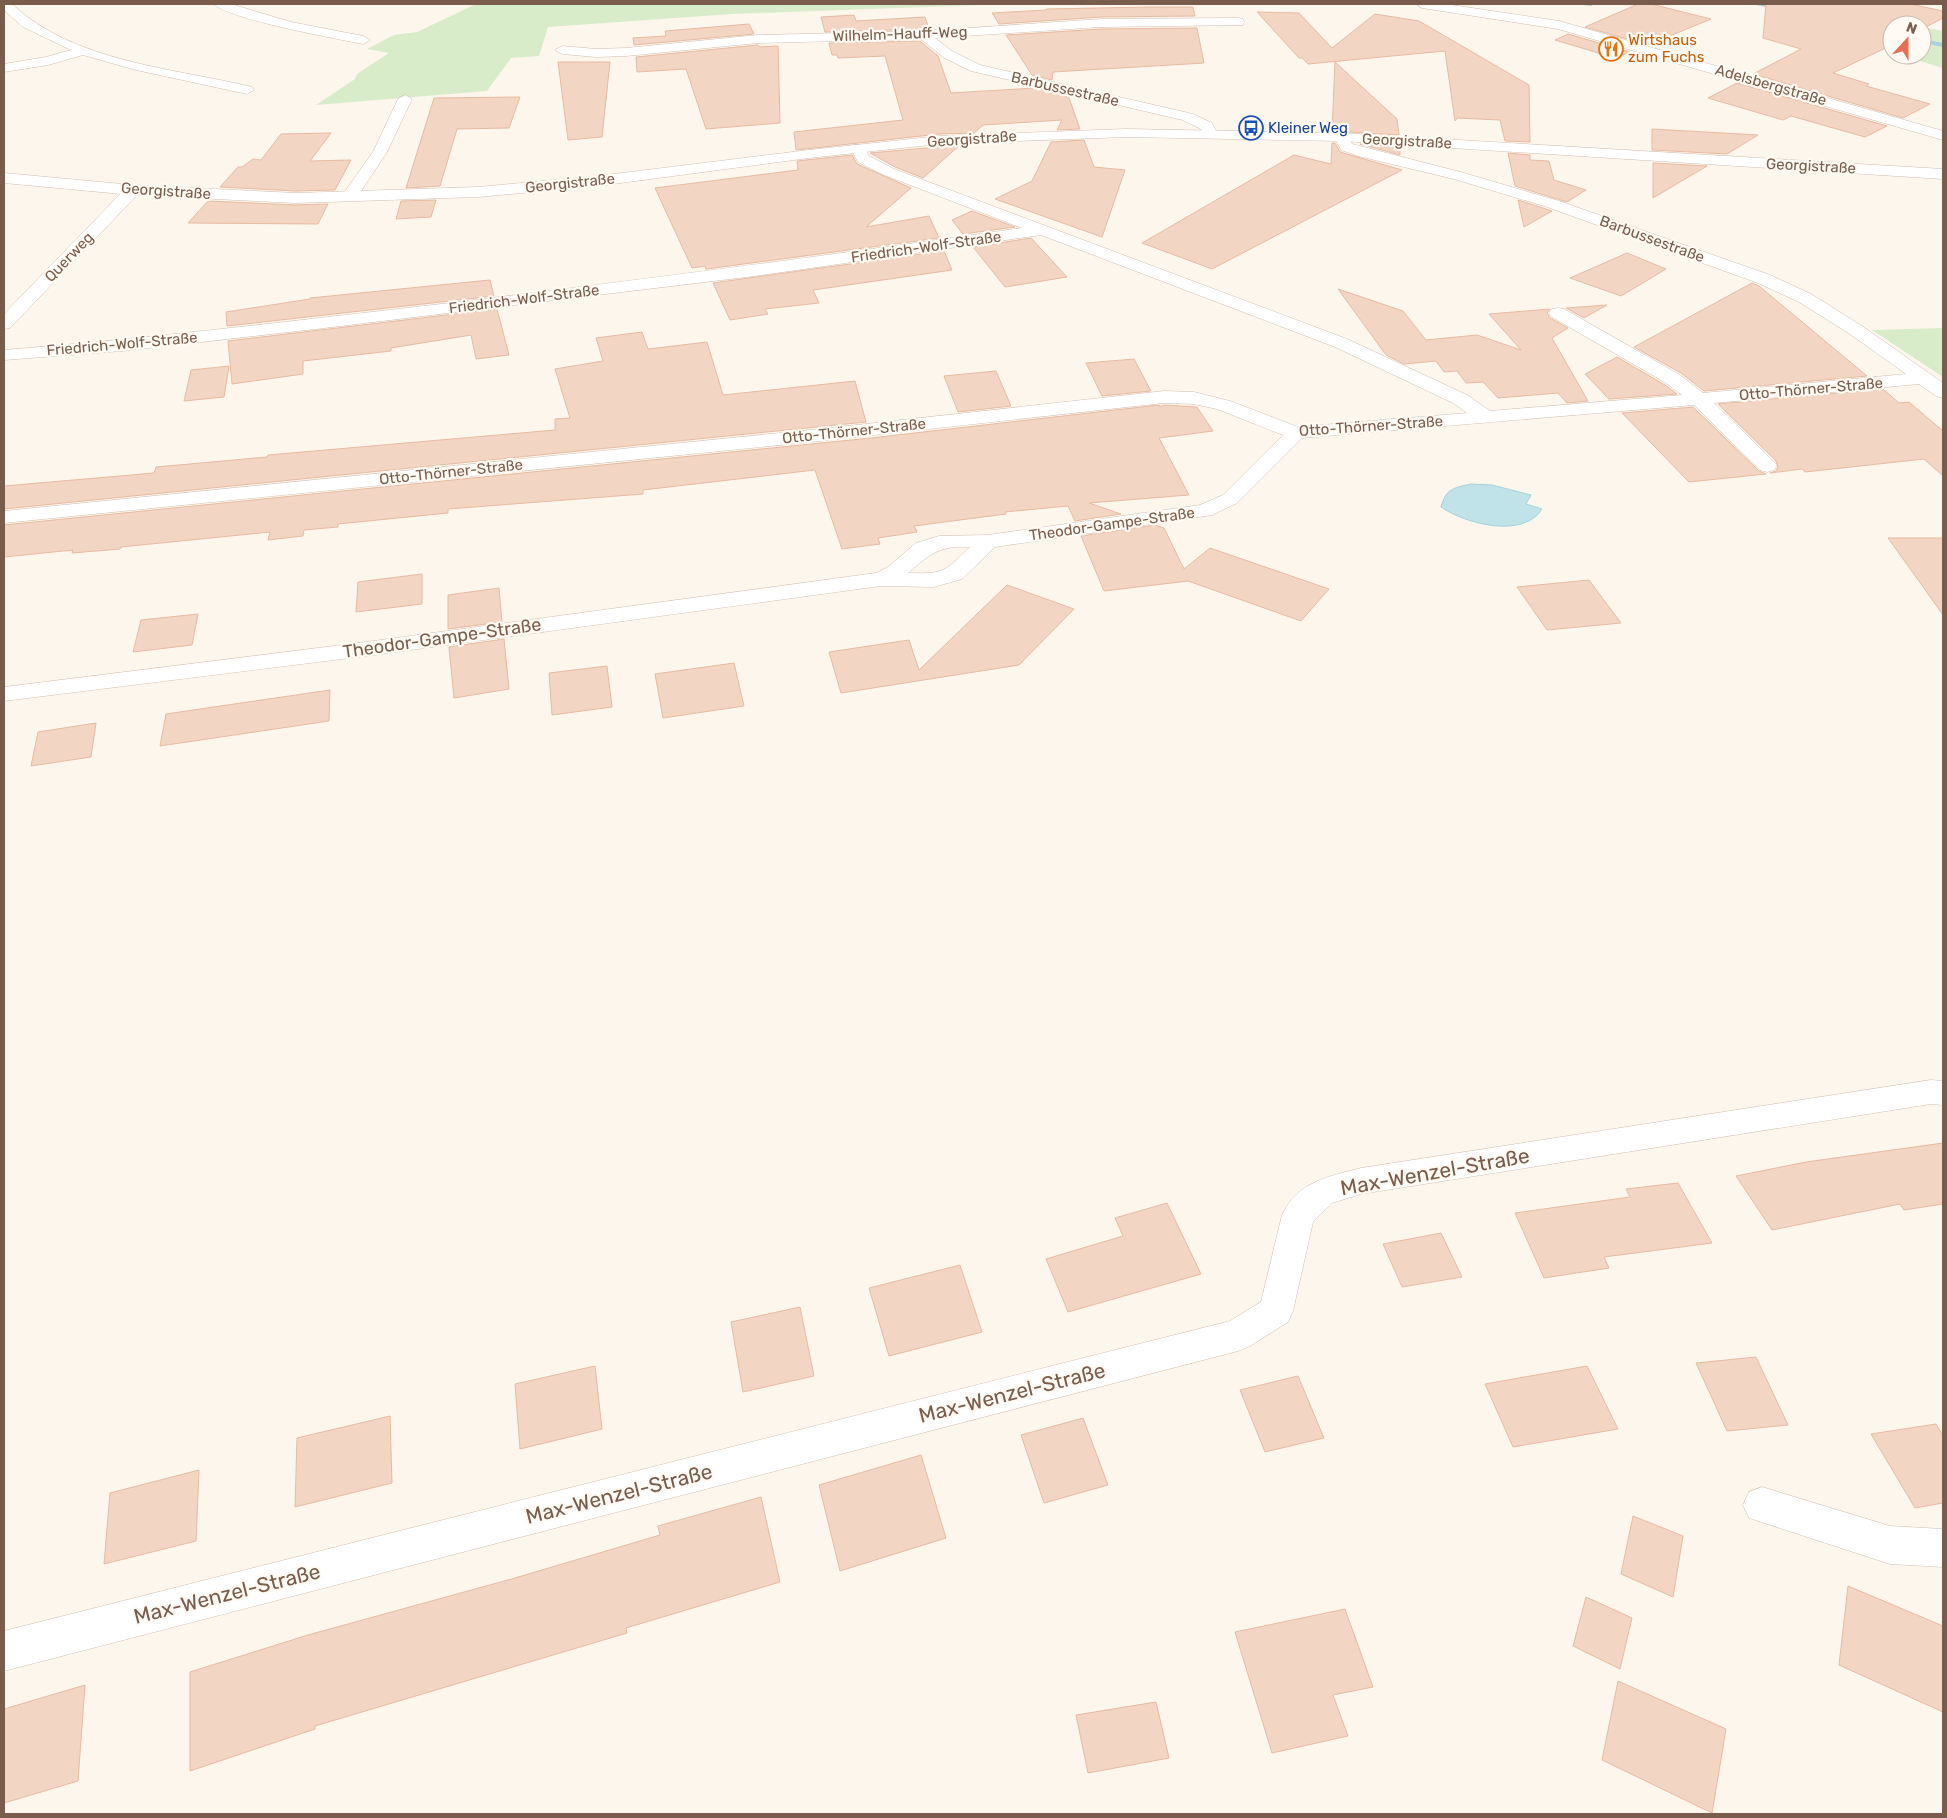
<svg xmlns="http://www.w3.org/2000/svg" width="1947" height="1818" font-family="Rubik,sans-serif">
	<rect width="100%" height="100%" fill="#fdf6ec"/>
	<path fill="#d8ecc9" d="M476,4h501l2,1 -247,9 -184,13 -9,29 -28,2 -24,33 -171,14 39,-26 2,-5 32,-21 -22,-4 27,-14 23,-3z
		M1922,27l21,4v37l-43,-13h22z
		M1943,328v49l-71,-47z"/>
	<path fill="#bfe3e8" stroke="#a5d3da" d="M1471,484l21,1 39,10 -5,9 16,5c-18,30 -77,15 -101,-2 5,-19 13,-19 30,-23z"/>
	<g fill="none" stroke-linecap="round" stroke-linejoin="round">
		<path fill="#a5d3da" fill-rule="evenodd" d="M1576,4h18l-3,2z
			M1751,4h11l22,4 -3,2z
			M1922,39l21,4v4l-21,-4z"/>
	</g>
	<path fill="#f3d5c3" stroke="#e6bba3" d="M1638,4h13l60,15 -63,26 -63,-18z
		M1766,4h144l33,7v7l-21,11v-4h-30v20l-59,28 36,11 -3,2 64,18 -27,14 -150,-44 48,-25 -38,-11z
		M1147,7h46l2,9 -94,1 -102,7 -7,-11 54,-3v-1z
		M1257,12l42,1 33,35 43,-34 44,7 110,64 1,57 -25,-1 -5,-21 -43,-2 -2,3 -10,-70 -137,13 -6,-6h-3z
		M854,15l2,6 69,-4 4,12 -104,3 -4,-15z
		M749,24l5,10 -120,11 -1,-7 33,-2 -1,-5z
		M1197,28l7,35 -151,9 -1,8 -20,-5 -26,-40 95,-6z
		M1568,34l62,18 -15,6 -60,-18z
		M920,41l18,15 13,37 84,-5 33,7 12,34 -23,1 5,-10 -79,5 -9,8 -35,1 -143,16 -2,-18 109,-12 -18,-64 -47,2 -1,-3h-5l-3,-12z
		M758,45l2,2 18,-1 2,77 -74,6 -20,-60 -49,3 -1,-15z
		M558,62h52l-8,75 -34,3z
		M1335,62l62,57 2,16 -67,-4z
		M1737,83l150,43 -22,11 -74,-21 -8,4 -75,-22z
		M520,97l-11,31 -52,1 -17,57 -34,2 28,-90z
		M1652,129l106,6 -31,19 -75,-4z
		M331,133l-21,28 41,-1 -16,30 -39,1 -76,-4 18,-20h4l11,-8 8,1 20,-26z
		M1084,140l10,27 31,3 -23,67 -107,-38 37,-18 19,-39z
		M1332,143h3l5,9 62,18 -190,99 -70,-26 152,-88 37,9z
		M1360,144l40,3v8z
		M960,145l-37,33 -28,-11 -25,-14z
		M1508,153l22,2v5l19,1 5,19 32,10 -19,12 -52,-16z
		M852,155l5,9 54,24 -45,39 63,-11 10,22 -233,31 -1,-3 -13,2 -37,-80 143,-18 -1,-9z
		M1653,163l54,3 -54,32z
		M436,200l-5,17 -35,2 5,-18z
		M1518,200l28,9 6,2 -28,16z
		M208,201l88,4 32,-1 -10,20 -130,-1z
		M972,211l43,16 -52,7 -11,-14z
		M1031,238l36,39 -62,10 -32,-40z
		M944,251l8,19 -139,20 6,13 -54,6 3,5 -38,6 -17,-37z
		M1627,253l39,16 -45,27 -51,-18z
		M490,280l4,16 -267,30 -1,-14 84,-13v-1z
		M1752,283l7,3 108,90 -163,15 -23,-18 -47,-26z
		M1338,289l65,22 23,29 51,-5 44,15 -32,-36 61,-5 -3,4 3,5 18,10 -16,10 36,63 -21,2 -9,-10 -60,5 -15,-16 -17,1 -9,-12 -13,1 -8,-11 -32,3 -18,-9z
		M1607,305l-23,13 -18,-10z
		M497,309l12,46 -33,4 -5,-24 -80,13v3l-88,10v13l-71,10 -4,-43z
		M642,332l6,17 59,-7 16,53 132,-14 11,41 -862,87v-23l150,-13 2,-6 111,-10 1,-2 287,-25v-11l15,-1 -15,-49 48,-8 -7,-23z
		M1617,357l48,28 12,9 -68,5 -24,-25z
		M1134,359l17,32 -49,5 -16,-33z
		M229,366l-5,31 -40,4 7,-31z
		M996,371l15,35 -53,6 -14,-36z
		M1883,389l16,14 10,-1 34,29v45l-19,-17 -119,13 -3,-3 -32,4 6,-2 2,-4 -2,-6 -58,-57z
		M1159,405l1,2 4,-2 33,2 16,24 -54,7 30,57 -100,8 32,11 -46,7 -7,-15 -63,6 1,2 -92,12 3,6 -39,6 2,6 -38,5 -27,-79 -172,20v4l-195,15v4l-110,11v3l-34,3 -1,6 -35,4 2,-8 -149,15 -1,2 -48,4 1,-3 -69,7v-32l867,-87z
		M1693,407l66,64 7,3 -77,8 -67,-69z
		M1155,525l9,3 20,41 26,-21 119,41 -28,32 -113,-40 -84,10 -23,-55z
		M1888,538h55v77l-27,-38z
		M422,574v30l-66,8 2,-30z
		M1589,580l32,43 -74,7 -30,-43z
		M1007,585l67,24 -55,56 -178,28 -12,-41 80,-12 10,30z
		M499,588l3,34 -54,7v-34z
		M198,614l-6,31 -59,7 8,-32z
		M504,639l5,50 -55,9 -5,-51z
		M734,663l10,43 -81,12 -8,-44z
		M607,666l5,41 -60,8 -3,-42z
		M330,690l-1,31 -169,25 6,-32z
		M96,723l-5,34 -60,9 7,-34z
		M1943,1143v61l-39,6 -4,-6 -128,26 -36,-54 70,-14z
		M1678,1183l34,60 -108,14 5,11 -65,10 -29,-65 115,-16 -4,-8z
		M1167,1203l34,71 -133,38 -22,-53 77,-23 -8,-18z
		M1441,1233l21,44 -60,10 -19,-43z
		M960,1265l22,67 -93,24 -20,-68z
		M800,1307l14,69 -71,16 -12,-70z
		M1756,1357l32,68 -61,6 -31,-68z
		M595,1366l7,63 -82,20 -5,-65z
		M1587,1366l31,63 -105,18 -28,-63z
		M1298,1376l26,62 -59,14 -25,-62z
		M390,1416l2,67 -97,24 2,-69z
		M1083,1418l25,67 -64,18 -23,-68z
		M1936,1424l7,12v67l-28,5 -44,-74z
		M921,1455l25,83 -106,33 -21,-86z
		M199,1470l-3,71 -92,23 6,-71z
		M761,1497l19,85 -154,46 1,5 -312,93v3l-125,42v-99l118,-37 207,-57 145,-43 -2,-9z
		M1633,1516l50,20 -10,61 -52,-23z
		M1848,1586l95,40v86l-104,-47z
		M1586,1597l46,21 -12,51 -47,-23z
		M1345,1609l28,78 -40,8 15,41 -76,17 -37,-121z
		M1618,1681l108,48 -14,84 -110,-53z
		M85,1685l-7,96 -74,22v-94z
		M1156,1702l13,56 -81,15 -12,-58z"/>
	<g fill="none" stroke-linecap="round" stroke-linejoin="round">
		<g stroke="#d1beb0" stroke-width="1">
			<path id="minor" d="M4,4h8c61,58 161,64 240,83l2,3 -7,4 -111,-24 -53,-15 -35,10 -44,7v-8l42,-7 25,-7 -48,-23 -19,-17z
				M214,4h17l60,18 72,14 7,4 -7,4c-25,-5 -136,-25 -149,-40z
				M1238,18l5,1 1,3 -1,3 -142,2 -166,11 17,13 28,14 213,49 19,9 5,10 -2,3h-10l-4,-7 -18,-9 -212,-49 -28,-14 -22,-18 -163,4 -132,13 -30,1 -34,-3 -7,-4 7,-4 34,3 30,-1 132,-13 166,-4 177,-12z
				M405,95l7,4 -25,53 -32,48h-12l-2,-3 32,-45 25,-53z
				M1341,133l5,1 6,10 112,29 95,28 211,74 41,19 51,32 81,57v15l-7,-2 -17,-12 -205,19 60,59 3,4 -3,4 -7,2 -7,-2 -66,-65 -392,33 -65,65 -25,12 -217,32 -33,32 -28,8 -53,-1 -515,70 -362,45v-14l362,-45 510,-69 12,-6 28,-24 23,-7 49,-1 212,-30 23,-10 60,-60 -66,-26 -23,-5 -30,-1 -344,38 -816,82v-12l816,-82 344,-38 30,1 36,9 68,26 169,-14 -14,-10 -118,-56 -294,-112 -286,41 -439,53 -194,22 -118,9v-10c149,-12 297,-30 446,-47 191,-23 382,-48 572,-75l-138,-53 -26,-13 -8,-14 2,-3h10l7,11 25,13 453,170 120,56 23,16 192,-16 -16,-12 -114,-66 -3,-4 3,-4 6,-1 6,1 116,66 23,18 203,-19 -56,-40 -51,-32 -41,-19 -211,-76 -93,-28 -96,-23 -17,-6 -7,-13 2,-3zM970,547c-26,25 -25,27 -62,26 22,-19 32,-28 62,-26z
				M133,185l6,2 2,3 -2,3 -129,135 -6,1v-15l123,-127z
				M1931,1080l12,1v24l-12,-1 -570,90 -29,9 -19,19 -20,89 -5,11 -38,24 -12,5 -1234,320v-40l1226,-310 31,-19 21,-87c16,-34 46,-38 79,-47z
				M1762,1487l128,39 53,3v38l-53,-3 -141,-46 -6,-13 6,-13z"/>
		</g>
		<g stroke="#d1beb0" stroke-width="1">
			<path id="tertiary" d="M1416,4h29l114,17 384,110v9l-385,-111 -136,-21z
				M1126,129l215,4 602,36v10l-602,-38 -215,-4 -187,7 -130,14 -211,28 -120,11 -182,6 -163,-8 -129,-12v-10l129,12 163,8 182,-6 120,-11 211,-26 130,-14z"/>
		</g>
		<use href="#minor" fill="#fff" fill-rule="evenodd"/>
		<use href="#tertiary" fill="#fff" fill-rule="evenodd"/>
	</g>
	<defs>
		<g id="restaurant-ring" transform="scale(1.25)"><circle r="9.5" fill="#fffaf3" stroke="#e8710a" stroke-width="1.5"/><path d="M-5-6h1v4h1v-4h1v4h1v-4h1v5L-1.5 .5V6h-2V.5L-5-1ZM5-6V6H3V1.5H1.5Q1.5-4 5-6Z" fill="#e8710a"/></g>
		<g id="bus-ring" transform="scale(1.25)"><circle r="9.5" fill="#fffaf3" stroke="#1a4fb4" stroke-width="1.5"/><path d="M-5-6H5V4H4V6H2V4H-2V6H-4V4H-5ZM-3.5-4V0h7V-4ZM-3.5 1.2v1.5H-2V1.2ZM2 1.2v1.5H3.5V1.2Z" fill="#1a4fb4"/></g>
	</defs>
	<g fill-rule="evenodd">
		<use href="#restaurant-ring" x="1611" y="49"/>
		<use href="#bus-ring" x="1251" y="128"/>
	</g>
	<g text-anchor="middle" stroke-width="4.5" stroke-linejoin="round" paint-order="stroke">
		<g font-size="15" fill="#7a5c4d" stroke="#fffaf3">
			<text transform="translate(900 34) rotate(-2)" y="5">Wilhelm-Hauff-Weg</text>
			<text transform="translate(1771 85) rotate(16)" y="5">Adelsbergstraße</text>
			<text transform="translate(1065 89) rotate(13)" y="5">Barbussestraße</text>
			<text transform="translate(972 139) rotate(-4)" y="5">Georgistraße</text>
			<text transform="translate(1407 141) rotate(3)" y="5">Georgistraße</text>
			<text transform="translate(1811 166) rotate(3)" y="5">Georgistraße</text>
			<text transform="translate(570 183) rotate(-6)" y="5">Georgistraße</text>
			<text transform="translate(166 191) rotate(4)" y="5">Georgistraße</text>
			<text transform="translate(1652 239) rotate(20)" y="5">Barbussestraße</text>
			<text transform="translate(926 247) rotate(-8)" y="5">Friedrich-Wolf-Straße</text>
			<text transform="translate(69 257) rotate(-46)" y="5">Querweg</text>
			<text transform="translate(524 299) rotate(-7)" y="5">Friedrich-Wolf-Straße</text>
			<text transform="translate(122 344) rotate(-5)" y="5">Friedrich-Wolf-Straße</text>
			<text transform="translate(1811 389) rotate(-5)" y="5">Otto-Thörner-Straße</text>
			<text transform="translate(1371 426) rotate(-4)" y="5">Otto-Thörner-Straße</text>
			<text transform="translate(854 431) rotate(-6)" y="5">Otto-Thörner-Straße</text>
			<text transform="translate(451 472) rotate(-6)" y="5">Otto-Thörner-Straße</text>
			<text transform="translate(1112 524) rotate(-8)" y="5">Theodor-Gampe-Straße</text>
		</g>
		<g font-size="15" fill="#c56008" stroke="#fffaf3" text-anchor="start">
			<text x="1628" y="45">Wirtshaus<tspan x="1628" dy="17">zum Fuchs</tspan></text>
		</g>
		<g font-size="15" fill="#164399" stroke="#fffaf3" text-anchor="start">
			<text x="1268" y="133">Kleiner Weg</text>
		</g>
		<g font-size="18" fill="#7a5c4d" stroke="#fffaf3">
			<text transform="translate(442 638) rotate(-8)" y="6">Theodor-Gampe-Straße</text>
		</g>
		<g font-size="21" fill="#7a5c4d" stroke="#fffaf3">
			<text transform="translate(1435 1172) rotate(-10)" y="7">Max-Wenzel-Straße</text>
			<text transform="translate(1012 1393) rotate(-14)" y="7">Max-Wenzel-Straße</text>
			<text transform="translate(619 1494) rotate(-14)" y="7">Max-Wenzel-Straße</text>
			<text transform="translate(227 1594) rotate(-14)" y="7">Max-Wenzel-Straße</text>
		</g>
	</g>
	<rect width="1947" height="1818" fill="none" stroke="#7a5c4d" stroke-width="10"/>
	<g transform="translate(1907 40) rotate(21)"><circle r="24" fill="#fffaf3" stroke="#cabbb1"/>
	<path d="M0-4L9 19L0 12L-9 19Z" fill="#e76f51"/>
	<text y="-8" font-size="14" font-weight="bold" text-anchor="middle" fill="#7a5c4d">N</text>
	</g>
</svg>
